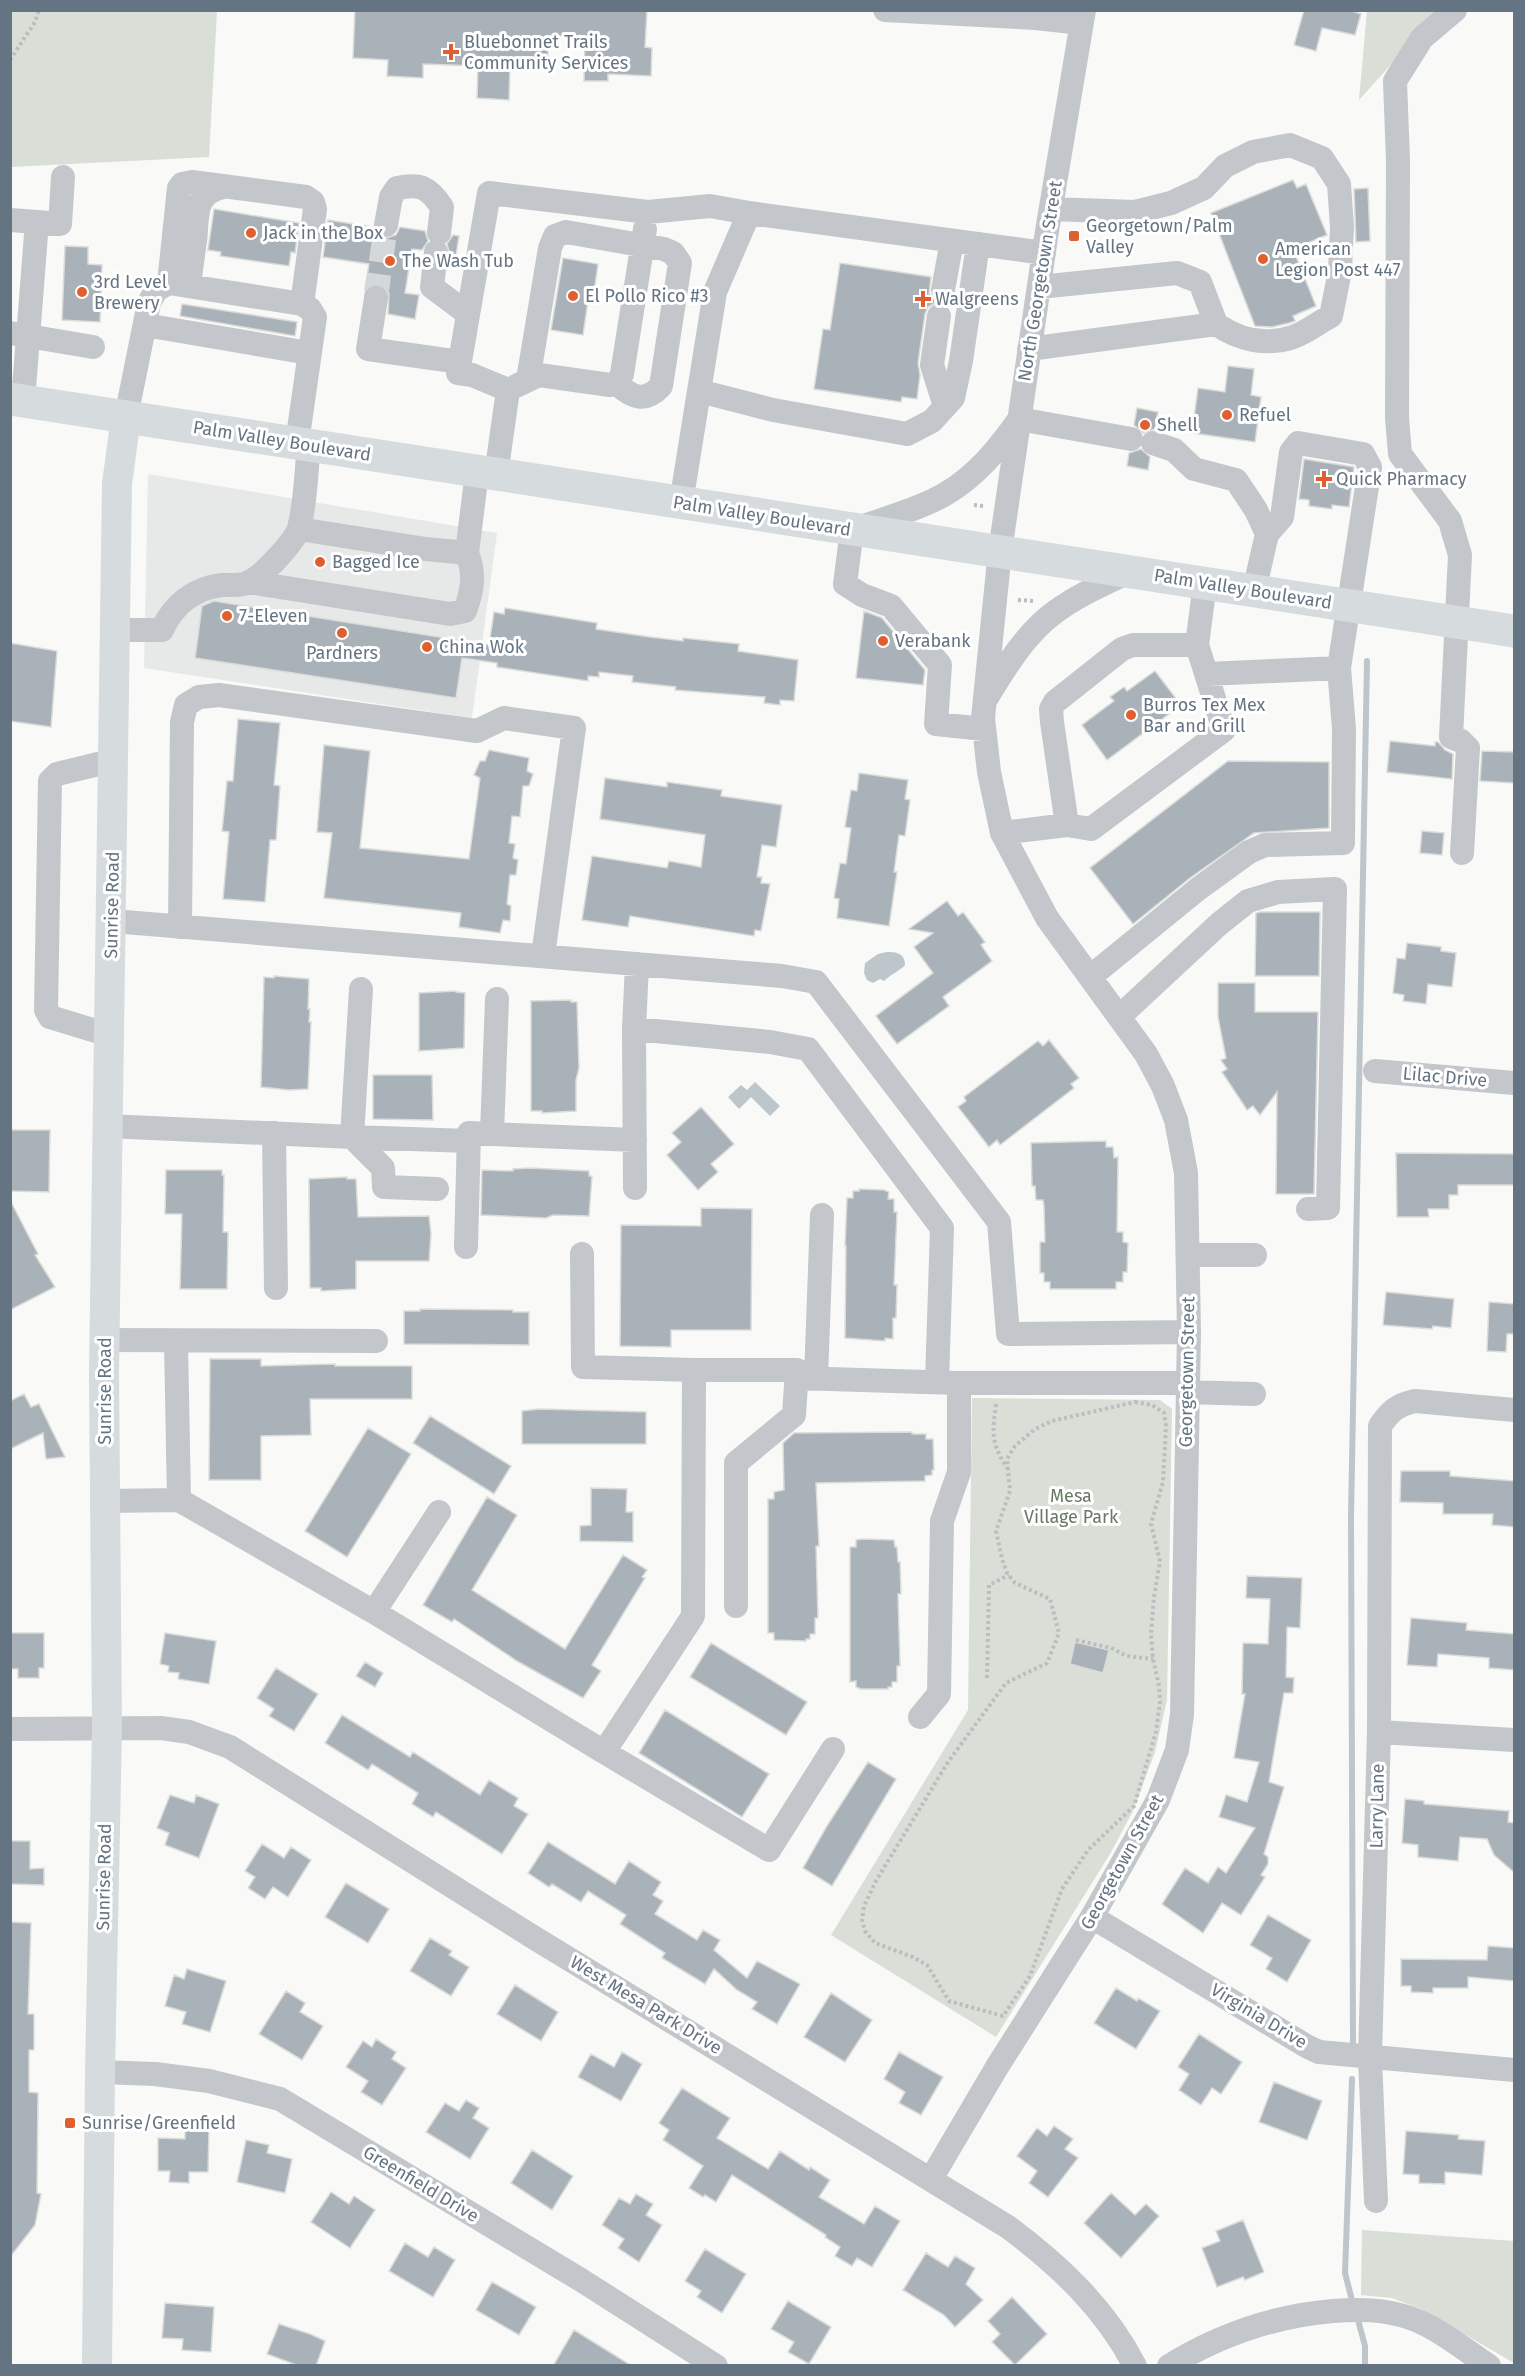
<svg xmlns="http://www.w3.org/2000/svg" width="1525" height="2376" font-family="'Fira Sans',sans-serif">
	<rect width="100%" height="100%" fill="#f9f9f7"/>
	<path fill="#e7e8e8" d="M148,474l349,59 -25,185 -328,-50z"/>
	<path fill="#d9ded6" d="M11,10l206,1 -8,146 -198,10z
		M1367,11h72l-80,89z
		M972,1398l188,2 12,9 -5,291 -12,52 -22,59 -23,43 -114,183 -165,-102 137,-225z
		M1362,2230l152,11v122l-91,-53 -31,-12 -31,-3z"/>
	<path fill="#bcc6cb" d="M887,952c9,0 18,1 18,13 -4,5 -15,10 -21,16l-4,-2 -7,4 -6,-3 -3,-7 1,-10 13,-9z
		M755,1082l25,24 -10,10 -19,-19 -12,12 -11,-12 13,-12 6,5z"/>
	<g fill="none" stroke-linecap="round" stroke-linejoin="round">
		<path stroke="#bcc6cb" stroke-width="6" d="M1353,2043l-2,-527 16,-855
			M1352,2079l-7,194 8,31
			M1357,2316l8,30v20"/>
	</g>
	<path fill="#a9b2b8" stroke="#dbdbd9" stroke-width="1.5" d="M355,10h292l-2,37 7,1 -1,28 -43,-2v7h-24l1,-42 -36,-2 -2,31 -37,-1 -1,33 -32,-2 1,-32 -55,-2v14l-36,-2 1,-16 -35,-2z
		M1304,10h45l12,4 -6,21 -33,-7 -6,23 -22,-6z
		M1293,180l4,8 9,-4 21,51 -34,14 23,57 -23,10 2,5 -6,2 -17,4 -17,-1 -44,-113z
		M1368,188l2,53 -14,1 -2,-53z
		M214,209l85,14 -4,30 -4,-1 -2,14 -69,-10 1,-4 -13,-2z
		M328,220l44,7 4,8 8,4 12,-4 4,-8 25,4 3,10 -6,9 -10,-1 -7,44 14,2 -4,24 -27,-5 1,-21 -5,-6 -13,-2 -6,4 4,-25 -46,-7z
		M453,235l6,1 -3,19 -6,-1 -3,-10z
		M65,246l23,1v17l14,1 -2,57 -38,-2z
		M563,258l35,6 -5,36 -5,1 -5,34 -32,-5z
		M840,263l91,14 -2,17 8,8 -9,5 -3,7 -7,49 2,12 -3,24 -15,-2 -1,5 -87,-13 9,-60 7,1z
		M182,304l115,18 -2,14 -115,-20z
		M1228,366l26,3 -3,26 10,2 -6,45 -63,-9 6,-45 27,4z
		M1137,408l21,4 -3,17 -12,4 -9,-8z
		M1141,449l9,8 -2,13 -21,-4 2,-13z
		M1304,459l50,8 -5,40 -17,-2v4l-23,-3v-6l-10,-1z
		M214,601l275,44 5,-33 10,2 1,-6 92,15 -1,6 54,8 33,4v-3l56,6 -1,7 60,9 -4,41 -14,-1v5l-16,-2 1,-6 -90,-7 1,-3 -44,-5 1,-6 -34,-4v5l-11,-1v5l-91,-14v-4l-35,-5 -6,40 -261,-40 7,-52z
		M864,611l18,7 43,52 -2,15 -67,-7z
		M10,643l47,8 -6,76 -41,-6z
		M1155,671l26,34 -74,55 -25,-35 32,-24 -4,-4 14,-10 3,4z
		M238,719l42,4 -6,62 6,1 -4,54h-6l-5,62 -42,-3 6,-67 -7,-1 1,-9 4,-41h6z
		M1390,741l45,5v-4h3l7,8 8,4 -1,25 -65,-7z
		M324,745l46,6 -10,97 109,11 11,-81 -6,-3 6,-14h5l4,-11 40,8 -2,13 6,3 -4,12h-6l-3,31 -8,-1 -3,27 6,1 -2,14 5,2 -2,15h-6l-3,29 4,2 -1,15 -7,-1 -3,13 -41,-6 2,-14 -137,-15 8,-65 -15,-1z
		M1482,751l33,1v31l-35,-2z
		M1228,761l101,1v66l-75,5 -64,45 -57,46 -43,-56z
		M859,773l49,7 -3,19 5,1 -5,36 -6,-1 -5,37h3l-8,54 -52,-8 2,-19 -5,-1 6,-35 6,1 5,-36 -6,-1 6,-37 6,1z
		M605,778l62,9v-5l55,8 -1,6 61,9 -6,42 -14,-2 -5,32h5l-1,6 9,1 -9,47 -6,-1 -1,6 -124,-20 -2,11 -46,-7 10,-64 75,12 2,-7 32,6 4,-32 -105,-16z
		M1422,831l22,2 -2,22 -22,-2z
		M947,901l11,15 5,-4 22,30 -4,3 11,16 -49,36 6,9 -52,38 -21,-28 57,-43 -19,-26 19,-14 -24,-4z
		M1260,912h60l-1,64h-64l1,-63z
		M1407,943l34,4v4l15,2 -4,34 -24,-3 -2,20 -23,-3 1,-6 -11,-2 4,-35 8,1z
		M274,976l35,3 -1,30h2l-1,13h2l-3,67 -19,1 -28,-3 3,-110 10,1z
		M1218,983h37v29h63l-4,182h-38l1,-102 -17,23 -7,-9 -6,4 -25,-38 5,-3 -6,-9 5,-2 -8,-41z
		M456,991v1l9,1 -1,55 -45,3v-58z
		M571,1000v2h6l2,66 -3,12v31l-34,2v-2h-11v-110z
		M1049,1040l30,38 -8,6 3,4 -74,57 -3,-5 -8,7 -31,-40 8,-6 -2,-4 74,-56 5,5z
		M373,1075h59l1,45 -60,-1z
		M701,1107l33,37 -23,20 7,8 -20,18 -31,-35 14,-13 -9,-9z
		M10,1130h40l-1,62 -39,-1z
		M1106,1141v6h7l1,11 4,-1 -1,75h6v10l5,1 -1,29h-4v10h-7v7h-66v-7h-6v-9h-4v-31h5l-1,-36 -1,-6h-7l-1,-14h-3l-1,-43z
		M1396,1153l119,1v31h-57v10h-9v14h-21l1,8h-32z
		M530,1168l59,3v5h3l-3,40 -36,-1 -7,3 -65,-3 1,-45 31,1v-2z
		M166,1170h56v5h2l-1,57h5l-1,57h-47l2,-75h-17z
		M347,1177v2h9l2,38 71,-1 2,18 -2,27h-73v28l-35,2v-3h-11l-1,-109z
		M859,1189l25,1 5,2 -1,7h6v13h3l-3,73h3l-1,33h-3v21l-8,-1v3l-40,-3 1,-92h-1l2,-48h6v-7h6z
		M10,1200l28,54 -3,1 20,32 -45,23z
		M701,1208l51,1 -1,121h-80v17l-51,-1 1,-121 80,1z
		M1386,1292l68,7 -3,29 -18,-2 -1,3 -49,-4z
		M1489,1302l26,2v30h-8l-1,18 -19,-1z
		M420,1309l93,1v2h16v33l-125,-1v-33h16z
		M210,1359h51v7l74,-2v2h77v33h-102l1,36 -50,1v44h-52z
		M24,1394l7,13 8,-3 26,53 -19,2 -3,-26 -33,16v-48z
		M539,1409l107,3v32h-124v-33z
		M430,1416l81,50 -17,28 -81,-51z
		M368,1428l43,26 -64,103 -42,-26z
		M912,1432v2h14v5h7l1,31h-2v5l-7,1v5l-109,2 3,63h-3l2,72h-3v16h-5v5h-4v2l-32,-1v-7h-6v-134h6v-7l10,-2 -1,-47 11,-10z
		M1401,1471h49v5l65,5v46l-23,-2 1,-11h-50v-11l-43,-1z
		M591,1488l36,1 -1,23h7v30l-53,-1v-15l11,-1z
		M487,1497l30,18 -45,75 93,59 58,-94 24,15 -5,7 3,1 -53,87 9,6 -18,27 -66,-37 -63,-42 -2,3 -29,-17z
		M862,1539l32,1 1,7h2l1,15h2l1,32h-3l2,72h-3v16h-5v5h-4v2h-27l-5,-2v-6l-6,1v-135h6v-7z
		M1247,1576l55,2 -2,50 -13,-1 -1,50 8,1 -1,15h-9l-15,89 15,5 -20,67 4,3v7l-7,11 4,2 -24,38 -19,-12 -19,30 -41,-29 23,-36 23,15 10,-16 8,6 29,-45 -36,-11 7,-22 21,7 12,-40 -25,-4 11,-64h-3l1,-51 25,1 2,-45 -24,-1z
		M1411,1618l56,5 -1,7 49,4v36l-26,-2v-10l-51,-4 -1,13 -30,-2z
		M10,1633h34v35h-5v10h-21v-9h-8z
		M165,1633l51,8 -7,43 -31,-5 1,-6 -11,-1 1,-6 -9,-2z
		M1075,1642l34,8 -6,23 -33,-9z
		M711,1643l96,59 -21,33 -96,-58z
		M365,1662l18,11 -8,14 -19,-11z
		M276,1668l42,26 -24,37 -25,-15 5,-7 -17,-11z
		M665,1710l104,64 -27,43 -103,-64z
		M342,1715l68,42 3,-5 67,43 9,-15 29,18 -4,8 14,8 -26,40 -66,-42 -3,5 -21,-13 6,-11 -46,-29 -4,6 -43,-27z
		M868,1762l28,17 -64,107 -29,-18 24,-42z
		M170,1795l24,8 2,-8 23,9 -20,54 -34,-13 4,-12 -12,-5z
		M1405,1799l19,2v3l85,7 -1,11 7,1v50l-21,-18 -7,-16 -27,-2 -2,24 -40,-4v-12l-16,-2z
		M10,1841h20v28l14,-1v17l-34,-1z
		M548,1842l67,42 14,-23 32,21 -8,13 10,6 -8,13 42,26 6,-10 17,10 -6,10 33,28 10,-17 43,23 -23,40 -25,-15 5,-7 -20,-12 -23,-21 -9,15 -43,-26 3,-5 -45,-29 6,-9 -38,-24 -7,11 -29,-18 -3,3 -21,-14z
		M262,1844l22,14 7,-11 20,13 -23,37 -15,-10 -8,12 -17,-11 7,-11 -10,-6z
		M346,1883l43,26 -21,34 -43,-26z
		M1268,1915l43,25 -24,42 -21,-13 6,-11 -22,-13z
		M10,1922l21,1 -3,91h6v36h-5v42l9,1 -1,100 4,1 -6,31 -25,32z
		M430,1938l22,13 -3,4 20,12 -18,29 -41,-25z
		M1488,1946l27,2v33l-47,-4v11h-35v5l-22,-1v-6h-10v-27l86,1z
		M187,1969l39,12 -16,51 -28,-8 4,-12 -21,-6 9,-31 10,4z
		M515,1985l43,27 -17,29 -44,-27z
		M1116,1988l21,13 1,-3 22,13 -24,38 -42,-26z
		M286,1991l19,12 -5,9 23,14 -21,34 -43,-26z
		M831,1993l41,27 -27,42 -41,-25z
		M1199,2034l43,28 -21,32 -9,-6 -11,17 -22,-15 10,-16 -11,-7z
		M376,2039l20,13 -4,7 14,9 -24,37 -21,-13 7,-11 -22,-14 17,-26 9,6z
		M622,2052l20,12 -21,37 -43,-24 13,-23 23,13z
		M899,2052l44,25 -22,38 -22,-12 6,-11 -21,-13z
		M1274,2082l48,19 -15,39 -48,-18z
		M682,2088l48,30 -13,20 51,31 12,-18 29,19 1,-3 20,13 -11,17 45,27 11,-18 25,15 -28,46 -15,-9 -5,8 -17,-10 5,-9 -15,-10 1,-2 -94,-60 -16,27 -11,-7 -2,2 -14,-9 14,-22 -40,-26 6,-10 -10,-7z
		M466,2100l13,8 -6,10 16,10 -19,31 -44,-27 19,-29 14,8z
		M1054,2126l19,13 -8,10 13,9 -30,39 -19,-14 8,-12 -20,-15 20,-28 10,8z
		M185,2128h24l-1,44h-19v11l-20,-1 1,-11h-12v-33l27,1z
		M1406,2131l53,4 -1,4 27,2 -3,34 -37,-3v12l-26,-1v-8l-16,-1z
		M246,2140l23,5 -2,8 25,6 -7,34 -48,-11z
		M532,2150l41,26 -21,34 -41,-27z
		M331,2192l18,12 5,-8 21,14 -25,38 -39,-26z
		M1111,2193l24,22 11,-11 13,12 -38,42 -37,-35z
		M636,2194l17,10 -7,11 16,10 -23,37 -21,-14 6,-9 -22,-14 17,-27 11,6z
		M1243,2220l21,52 -19,8 -2,-3 -26,10 -15,-39 18,-7 -4,-10z
		M405,2243l23,14 6,-10 21,13 -22,37 -44,-26z
		M705,2249l41,25 -24,39 -25,-16 4,-6 -16,-10z
		M926,2253l22,14 7,-11 20,12 -9,16 17,16 -28,27 -11,-12 -41,-25z
		M492,2282l44,25 -17,28 -43,-25z
		M1012,2297l35,37 -32,31 -23,-23 8,-8 -12,-13z
		M788,2301l43,26 -22,37 -21,-12 6,-10 -23,-13z
		M165,2303l49,4 -3,45 -29,-2 1,-11 -21,-1z
		M279,2324l31,10 15,7 -9,25h-17l-32,-12z
		M574,2330l58,36h-79z"/>
	<g fill="none" stroke-linecap="round" stroke-linejoin="round">
		<path stroke="#d4d8da" stroke-width="24" stroke-dasharray="24 12" stroke-linecap="butt" d="M376,298l10,-73"/>
		<path stroke="#bbbec1" stroke-width="4" stroke-dasharray="3 3" stroke-linecap="butt" d="M10,60l25,-38 4,-12
			M974,505l9,1
			M1018,600l17,1
			M1135,1402l17,3 12,8 2,13 -3,56 -12,42 9,37 -6,36 -3,38 2,24 6,27 1,16 -4,30 -22,74 -46,44 -26,39 -32,87 -27,40 -54,-15 -22,-36 -14,-8 -38,-14 -10,-12 -3,-11 2,-14 12,-25 72,-119 58,-79 41,-20 12,-30 -9,-34 -35,-16 -8,-10 -5,-14 -6,-28 14,-40 -3,-32 8,-13 20,-17 17,-8z
			M996,1404c-4,29 -5,39 11,64
			M1076,1640l35,8 16,8 26,3
			M987,1678l2,-93 20,-10"/>
		<path stroke="#c3c7cb" stroke-width="24" d="M885,10l151,8 45,5
			M1455,10l-33,28 -27,43 3,80 -1,257 3,36 50,67 10,34 -9,182 10,4 7,7 -6,105
			M1051,209l84,3 36,-9 33,-15 21,-22 28,-14 37,-7 32,13 17,26 3,43 -2,44 -9,45c-12,6 -25,17 -38,21 -27,9 -54,3 -77,-13
			M10,220l27,2 -14,179
			M37,222l23,2 3,-47
			M386,225l5,-28 6,-9c24,-5 32,0 45,19l-3,26
			M195,242c3,-27 -2,-49 29,-55
			M436,252l-4,35 36,27
			M169,283l10,-95 3,-4 10,-2 114,15 7,5 2,7 -13,95
			M189,285l5,-37
			M943,290l9,-49
			M376,298l-8,51 92,13
			M939,316l-7,49 13,41
			M145,325l164,28
			M10,333l83,14
			M1029,349l187,-25 -16,-42 -23,-9 -138,14
			M528,380l22,-132 5,-12 11,-4 98,17 9,4 7,10 -19,123c-16,17 -28,12 -44,-2
			M516,386l23,-11 71,10 7,-1 5,-10 23,-145
			M699,391l74,19 134,24 25,-13 21,-23 8,-37 17,-117
			M126,417l23,-114 7,-13 13,-7 133,21 8,5 5,8 -18,126
			M1019,419l112,20
			M1153,443l21,7 20,19 42,11 20,30 11,24 -13,57
			M496,475l12,-85 -36,-15 -14,-2 31,-180 159,19 62,-6 39,7
			M681,503l34,-211 34,-79 295,40
			M299,529l127,20 41,4 10,-81
			M249,582l201,32 15,-3c8,-22 10,-37 2,-58
			M117,630h45c11,-25 32,-42 60,-45 8,0 20,1 27,-3 13,-5 46,-41 50,-54 7,-26 7,-56 10,-83
			M1207,674l132,-6
			M986,699c19,-31 39,-65 69,-87 23,-17 49,-28 74,-40
			M984,729l-48,-5 4,-59 -49,-59 -29,-11 -17,-11 7,-54c28,-10 71,-22 95,-37 30,-18 51,-44 71,-72
			M1067,825l-15,-103 -1,-13 4,-7 67,-53 11,-4h64
			M1002,833l65,-8 24,4 133,-99 -27,-85 8,-62
			M112,921l670,55 34,6 183,240 9,112 181,-2
			M180,927l2,-205 4,-17 13,-8 20,-2 258,36 27,-13 70,10 -31,228
			M1090,977l108,-88 51,-37 16,-7 78,-2 1,-114 -5,-61 31,-201 -7,-13 -65,-11 -7,9 -9,65 -15,17
			M1119,1017l100,-93 29,-23 30,-9 57,-3 -7,319 -20,1
			M634,1029l136,13 38,7 134,179 -5,154
			M109,1035l-59,-18 -4,-7 4,-229 7,-7 58,-14
			M1375,1071l139,12
			M107,1126l245,11 9,-148
			M274,1133l2,155
			M492,1133l5,-134
			M352,1137l117,4
			M352,1137l31,31 1,19 53,2
			M635,1188l-1,-159 3,-65
			M466,1247l3,-114 166,7
			M1188,1255h67
			M104,1340l272,1
			M694,1370h103l-3,45 -58,48v143
			M796,1378l163,5v89l-17,49 -3,173 -19,23
			M816,1378l6,-163
			M959,1383h229
			M1187,1392l67,2
			M179,1500l195,112 65,-100
			M105,1501l74,-1 -3,-158
			M374,1612l230,140 89,-136 1,-246 -111,-3 -1,-113
			M10,1729l151,-1 28,4 41,15 303,190 475,290c51,38 97,81 127,139
			M1379,1732l135,8
			M604,1752l165,98 64,-101
			M1092,1917l216,130 11,5 195,18
			M100,2072l55,2 54,7 71,18 301,181 135,86
			M931,2179l66,-112 95,-150 66,-117 19,-50 5,-36 7,-382 -3,-159 -10,-53 -13,-34 -17,-32 -99,-136 -45,-85 -13,-61 -6,-54 17,-167 47,-320 37,-221
			M1376,2201l-6,-143 9,-326 1,-306c10,-15 17,-21 35,-25l99,9
			M1169,2366c52,-32 104,-50 164,-55 27,-2 51,-2 77,7 27,9 55,32 79,48"/>
		<path stroke="#d6dbde" stroke-width="30" d="M97,2366l3,-294 7,-343 -3,-355 13,-890 9,-67"/>
		<path stroke="#d6dbde" stroke-width="33" d="M10,399l1504,232"/>
	</g>
	<g fill="#e05f30" stroke="#fff" stroke-width="2">
		<path d="M448 43h6v6h6v6h-6v6h-6v-6h-6v-6h6z"/>
		<circle cx="251" cy="233" r="6"/>
		<rect x="1068" y="230" width="12" height="12" rx="3"/>
		<circle cx="1263" cy="259" r="6"/>
		<circle cx="390" cy="261" r="6"/>
		<circle cx="82" cy="292" r="6"/>
		<circle cx="573" cy="296" r="6"/>
		<path d="M920 290h6v6h6v6h-6v6h-6v-6h-6v-6h6z"/>
		<circle cx="1227" cy="415" r="6"/>
		<circle cx="1145" cy="425" r="6"/>
		<path d="M1321 470h6v6h6v6h-6v6h-6v-6h-6v-6h6z"/>
		<circle cx="320" cy="562" r="6"/>
		<circle cx="227" cy="616" r="6"/>
		<circle cx="342" cy="633" r="6"/>
		<circle cx="883" cy="641" r="6"/>
		<circle cx="427" cy="647" r="6"/>
		<circle cx="1131" cy="715" r="6"/>
		<rect x="64" y="2117" width="12" height="12" rx="3"/>
	</g>
	<g text-anchor="middle" stroke-width="6" stroke-linejoin="round" paint-order="stroke">
		<g font-size="18" fill="#657482" stroke="#fff" text-anchor="start">
			<text x="464" y="48">Bluebonnet Trails<tspan x="464" dy="21">Community Services</tspan></text>
			<text x="1086" y="232">Georgetown/Palm<tspan x="1086" dy="21">Valley</tspan></text>
			<text x="263" y="239">Jack in the Box</text>
			<text x="1275" y="255">American<tspan x="1275" dy="21">Legion Post 447</tspan></text>
			<text x="402" y="267">The Wash Tub</text>
			<text x="94" y="288">3rd Level<tspan x="94" dy="21">Brewery</tspan></text>
			<text x="585" y="302">El Pollo Rico #3</text>
			<text x="935" y="305">Walgreens</text>
			<text x="1239" y="421">Refuel</text>
			<text x="1157" y="431">Shell</text>
			<text x="1336" y="485">Quick Pharmacy</text>
			<text x="332" y="568">Bagged Ice</text>
			<text x="239" y="622">7-Eleven</text>
			<text x="895" y="647">Verabank</text>
			<text x="439" y="653">China Wok</text>
			<text x="342" y="659" text-anchor="middle">Pardners</text>
			<text x="1143" y="711">Burros Tex Mex<tspan x="1143" dy="21">Bar and Grill</tspan></text>
			<text x="82" y="2129">Sunrise/Greenfield</text>
		</g>
		<g font-size="18" fill="#657482" stroke="#fff">
			<text transform="translate(1040 281) rotate(-81)" y="6">North Georgetown Street</text>
			<text transform="translate(282 441) rotate(9)" y="6">Palm Valley Boulevard</text>
			<text transform="translate(762 516) rotate(9)" y="6">Palm Valley Boulevard</text>
			<text transform="translate(1243 589) rotate(9)" y="6">Palm Valley Boulevard</text>
			<text transform="translate(112 905) rotate(-89)" y="6">Sunrise Road</text>
			<text transform="translate(1445 1077) rotate(5)" y="6">Lilac Drive</text>
			<text transform="translate(1187 1372) rotate(-89)" y="6">Georgetown Street</text>
			<text transform="translate(105 1391) rotate(-90)" y="6">Sunrise Road</text>
			<text transform="translate(1377 1806) rotate(-89)" y="6">Larry Lane</text>
			<text transform="translate(1122 1862) rotate(-61)" y="6">Georgetown Street</text>
			<text transform="translate(104 1877) rotate(-89)" y="6">Sunrise Road</text>
			<text transform="translate(646 2005) rotate(31)" y="6">West Mesa Park Drive</text>
			<text transform="translate(1259 2016) rotate(31)" y="6">Virginia Drive</text>
			<text transform="translate(421 2184) rotate(31)" y="6">Greenfield Drive</text>
		</g>
		<g font-size="18" fill="#677a64" stroke="#fff">
			<text x="1071" y="1502">Mesa<tspan x="1071" dy="21">Village Park</tspan></text>
		</g>
	</g>
	<rect width="1525" height="2376" fill="none" stroke="#657482" stroke-width="24"/>
</svg>
